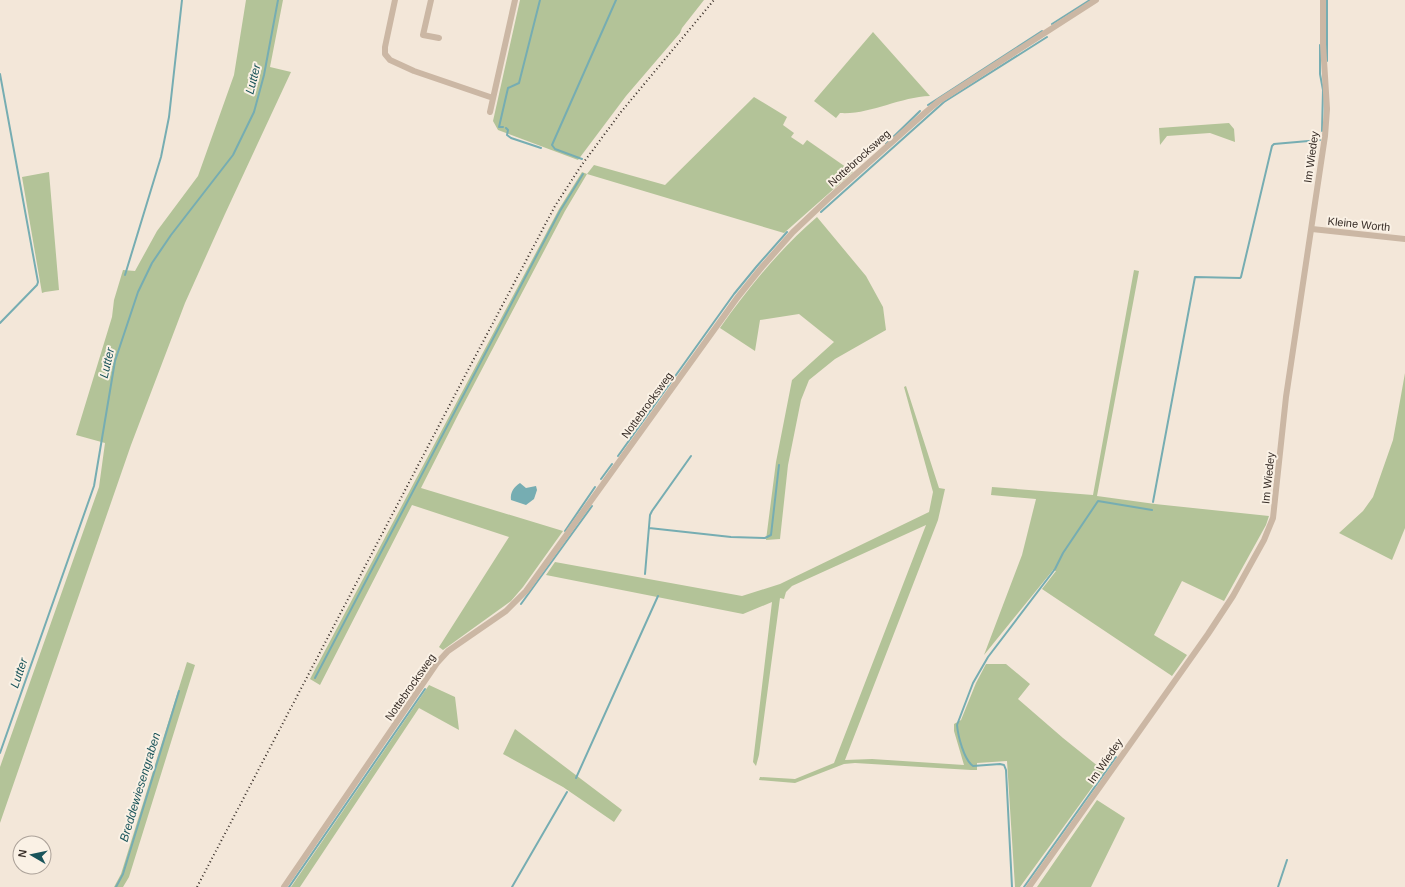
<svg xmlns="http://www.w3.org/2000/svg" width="1405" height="887" font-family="Arial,sans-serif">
	<rect width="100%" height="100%" fill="#f3e7d9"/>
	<path fill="#b3c398" d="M246,0h37l-13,67 21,5 -66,142 -40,89 -54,142 -131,378v-56l99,-280 6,-44 -29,-8 36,-118 2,-17 9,-30 12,1 22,-40 41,-55 36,-101z
		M520,0h184l-22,28 -2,5 -54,63 -48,64 -80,-30 -5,-9z
		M873,32l57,64c-31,1 -60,19 -90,17l-4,5 -22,-17z
		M754,97l33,20 -4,8 11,8 -3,4 12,8 4,-5 46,32 -69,61 -197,-59 -22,37 -106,202 -38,75 142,43 -40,56 -12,14 -68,49 -4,-3 70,-110 -97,-32 -92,180 -10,-6 249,-470 23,-37 5,2 7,-9 71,20z
		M1229,123l5,6 1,13 -25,-9 -43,3 -7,9 -1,-17z
		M49,172l10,118 -14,2 -3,1 -20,-116z
		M817,217l49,59 17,31 3,23 -51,29 -26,21 -8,20 -13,65 -8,74 -14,1 10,-78 16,-82 42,-38 -35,-28 -39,6 -5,31 -35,-23c28,-40 60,-79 97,-111z
		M1134,270l5,1 -42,225 58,8 114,12 -3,9 -42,76 -42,-20 -28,54 33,20 -15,21 -130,-87 14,-18 -3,-1 -69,85 38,-100 14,-56 -45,-4 1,-8 101,8z
		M1405,373v155l-13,32 -53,-27 24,-22 10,-14 20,-57z
		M906,386l33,102 6,1 -7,31 -93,240 27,-1 92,6 -10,-34v-7l7,-4 15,-37 10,-19h20l24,20 -12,15 45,39 41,33 -84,116h-5l-8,-126 -30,2v7h-6l-116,-7 -11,1 -49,19 -36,-3 1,-3 35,2 39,-16 92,-238 -134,61 -6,6 -2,7 -4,-1 -21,157 -3,11 -3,-4 19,-160 -29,12 -197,-39 9,-13 187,34 38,-12 149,-72 4,-20 -29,-105z
		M187,662l8,3 -66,212 -6,10h-9l7,-13z
		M429,685l26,12 4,33 -40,-22 -119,179h-9z
		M515,729l107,81 -8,12 -51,-35 -60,-33z
		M1097,800l28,18 -34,69h-54z"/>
	<path fill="#76adb2" d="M520,483l6,5 10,-2 1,4 -3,9 -8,6 -15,-5c-1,-8 3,-13 9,-17z"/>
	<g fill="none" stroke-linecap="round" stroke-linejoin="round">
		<path stroke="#76adb2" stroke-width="2" d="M1052,24l38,-24
			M1320,45v29l3,16 -1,41
			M1327,61v-61
			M0,74l38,208 -1,3 -37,38
			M928,105l114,-74
			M503,127h-4l9,-39 11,-5 21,-83
			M506,128l2,2 -1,5 4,3 30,10
			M886,144l34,-33
			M582,159l-27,-10 -3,-4 64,-145
			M821,212l123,-110 103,-65
			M125,275l36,-118 8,-40 13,-117
			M618,456l116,-162 23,-28 30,-34
			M601,479l11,-15
			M1153,502l42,-225 45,1 1,-1 31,-131 2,-2 46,-4
			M649,528l82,9 34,1 6,-3 8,-70
			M565,531l30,-44
			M645,574l5,-59 2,-4 39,-55
			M521,604l71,-98
			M315,678l245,-467 23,-37
			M0,753l94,-267 21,-125 23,-69 14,-29 19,-28 62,-80 21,-43 10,-37 14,-75
			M576,778l82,-182
			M116,887l7,-13 56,-183
			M289,887l136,-198
			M512,887l55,-95
			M1012,887l-6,-117 -2,-5 -4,-1 -27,2c-9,-6 -15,-30 -16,-41l16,-42 15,-26 67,-88 8,-16 35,-52 54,9
			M1024,887l92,-130
			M1278,887l9,-27"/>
		<path stroke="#cbb7a4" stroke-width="6" d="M395,0l-10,47v7l5,6 24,11 79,27
			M431,0l-8,35 16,3
			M490,112l25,-112
			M1312,229l93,10
			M284,887l153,-224 11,-12 58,-40 20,-20 211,-293 25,-31 31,-35 36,-34 98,-87 12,-10 157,-101
			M1029,887l179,-253 25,-38 31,-56 9,-22 13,-121 39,-261 2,-27 -4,-65v-44"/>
		<path stroke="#362c26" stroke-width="2" stroke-dasharray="1 3" stroke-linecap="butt" d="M197,887l270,-515 88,-166 26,-40 40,-54 93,-112"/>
	</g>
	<g text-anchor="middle" stroke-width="4" stroke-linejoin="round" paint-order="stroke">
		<g font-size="11" fill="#362c26" stroke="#faf1e5">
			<text transform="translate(1311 157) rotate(-82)" y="4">Im Wiedey</text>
			<text transform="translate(859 158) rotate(-42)" y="4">Nottebrocksweg</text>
			<text transform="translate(1359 224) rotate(6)" y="4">Kleine Worth</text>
			<text transform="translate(647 405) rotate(-54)" y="4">Nottebrocksweg</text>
			<text transform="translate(1268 478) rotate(-84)" y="4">Im Wiedey</text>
			<text transform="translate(410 687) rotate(-55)" y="4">Nottebrocksweg</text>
			<text transform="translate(1105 761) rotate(-55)" y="4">Im Wiedey</text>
		</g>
		<g font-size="12" font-style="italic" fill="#19545a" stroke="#faf1e5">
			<text transform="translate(253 79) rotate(-76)" y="4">Lutter</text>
			<text transform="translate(107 363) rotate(-77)" y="4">Lutter</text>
			<text transform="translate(19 673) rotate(-71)" y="4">Lutter</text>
			<text transform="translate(140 787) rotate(-73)" y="4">Breddewiesengraben</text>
		</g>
	</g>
	<g transform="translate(32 855) rotate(279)"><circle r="19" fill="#faf1e5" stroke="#aca299"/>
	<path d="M0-3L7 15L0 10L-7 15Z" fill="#19545a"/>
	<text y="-6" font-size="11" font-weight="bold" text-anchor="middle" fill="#362c26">N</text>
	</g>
</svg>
